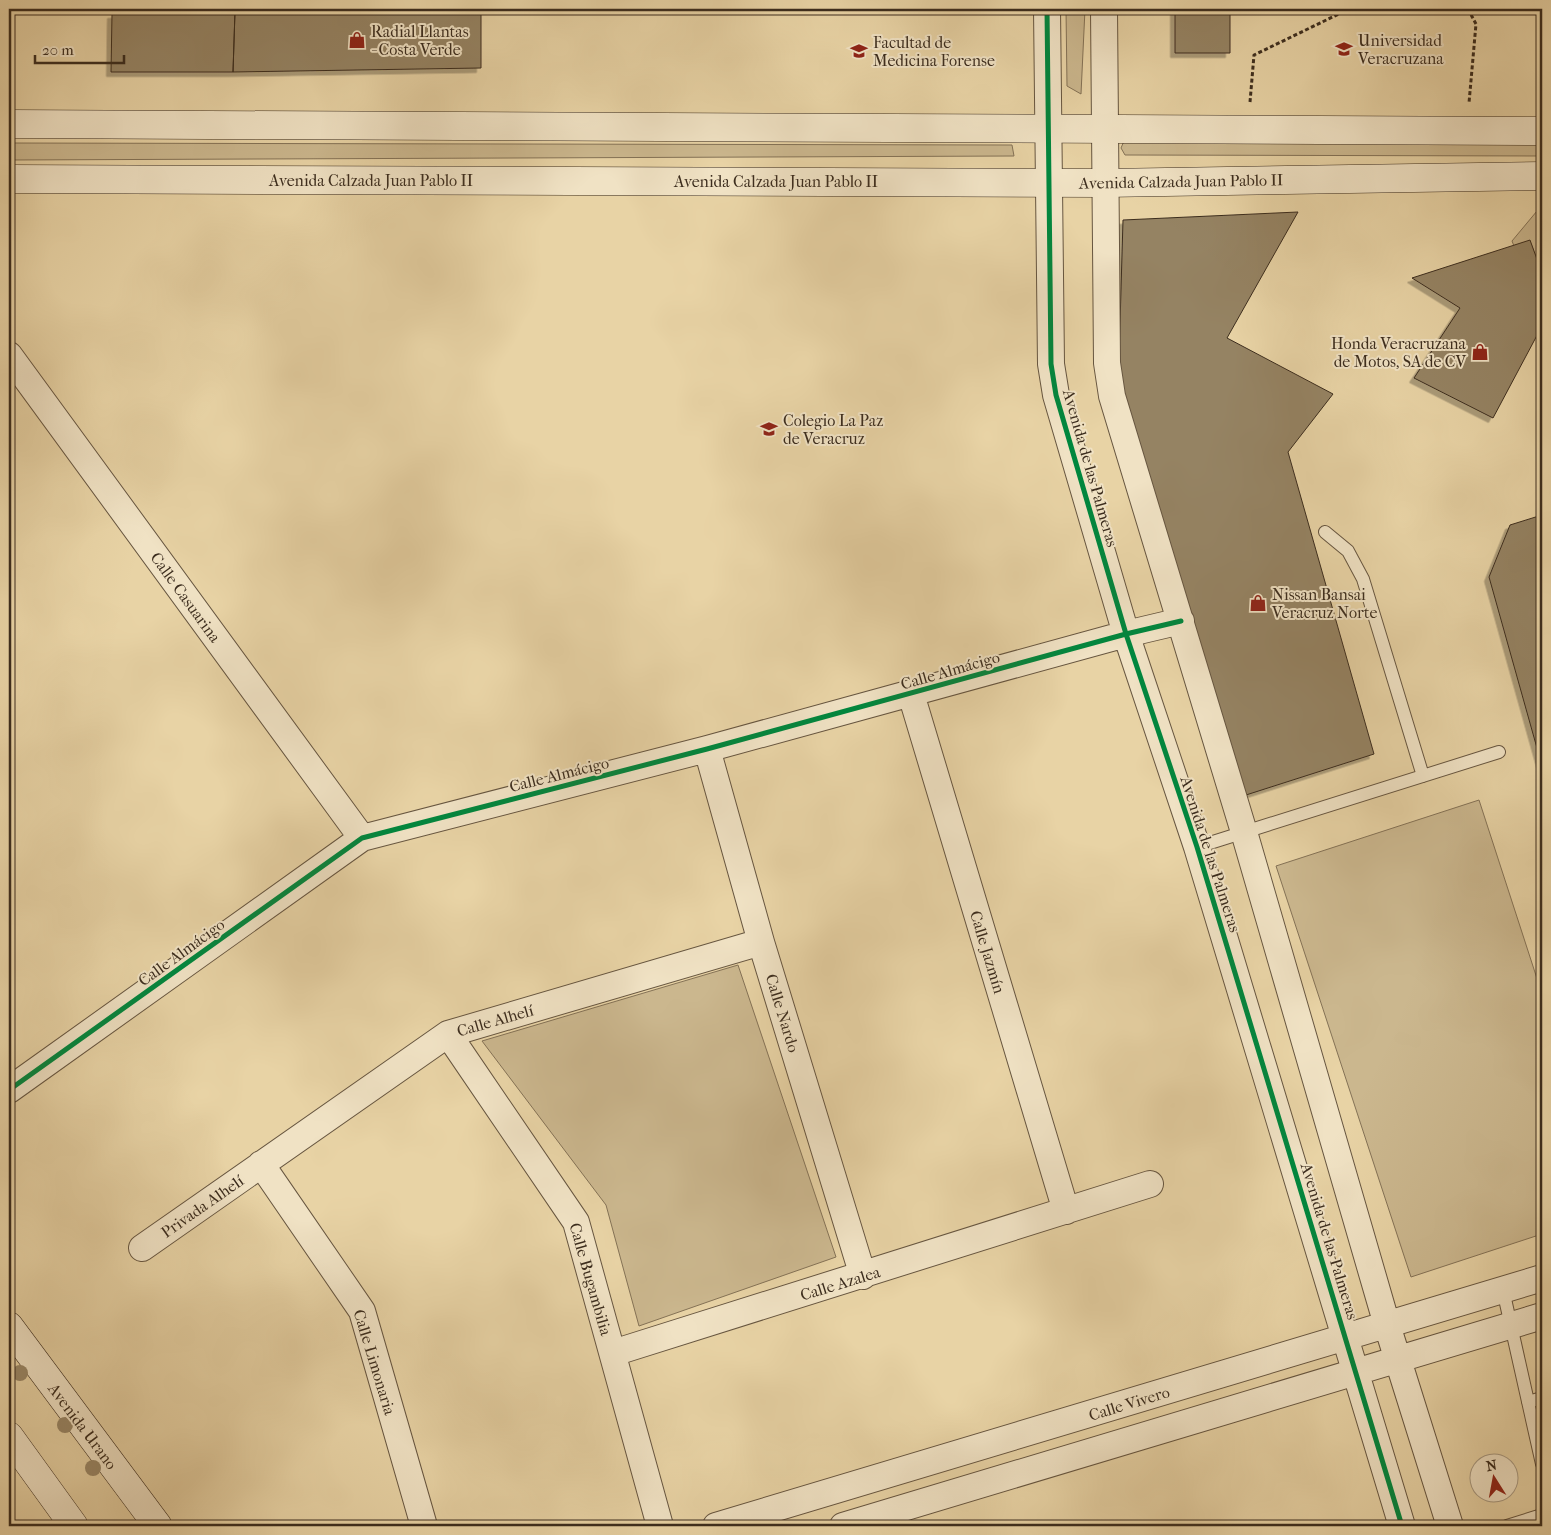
<svg xmlns="http://www.w3.org/2000/svg" width="1551" height="1535" font-family="'IM FELL French Canon',serif">
	<defs>
		<filter id="shadow"><feDropShadow dx="-4.5" dy="4.5" stdDeviation="0" flood-color="#0004"/></filter>
	</defs>
	<rect width="100%" height="100%" fill="#e8d3a5"/>
	<filter id="stains"><feTurbulence type="fractalNoise" baseFrequency=".004" numOctaves="4"/><feColorMatrix values="0 0 0 0 .2 0 0 0 0 .09 0 0 0 0 .02 0 0 0 .5 -.17"/></filter>
	<radialGradient id="worn" r=".72"><stop offset=".6" stop-color="#630" stop-opacity="0"/><stop offset="1" stop-color="#630" stop-opacity=".3"/></radialGradient>
	<path fill="#cbb78e" stroke="#847256" d="M1066,9h19l-4,85 -14,-8z
		M1124,141h418v15l-417,-1 -4,-7z
		M9,143l1003,2 2,11 -1005,4z
		M1542,205v68l-12,-32 -16,5 -2,-5z
		M1479,800l63,194v240l-131,43 -135,-411z
		M738,965l98,292 -197,69 -33,-121 -124,-164z"/>
	<path fill="#958364" stroke="#3c2d1e" filter="url(#shadow)" d="M1175,9h55v44h-55z
		M235,11l-2,61h-122l1,-58z
		M235,11h246v57l-248,4z
		M1298,212l-71,126 106,56 -45,58 86,302 -128,41 -128,-401 5,-174z
		M1530,240l12,33v53l-49,92 -79,-40 46,-70 -48,-30z
		M1542,515v251l-53,-189 21,-52z"/>
	<g fill="none" stroke-linecap="round" stroke-linejoin="round">
		<g stroke="#675640" stroke-width="14">
			<path id="lane" d="M1325,532l23,19 15,28 60,197
				M1197,847l302,-95
				M1503,1290l39,174
				M1528,1402l14,-4
				M1507,1526l35,-11"/>
		</g>
		<g stroke="#675640" stroke-width="28">
			<path id="street" d="M1047,9l4,355 5,31 70,239 71,213 205,679
				M1104,9l3,354 5,33 132,436 143,493 63,201
				M9,355l353,483
				M911,694l155,517
				M707,749l54,193 102,334
				M448,1034l128,188 84,304
				M9,1090l353,-252 345,-89 419,-115 55,-13
				M261,1164l101,147 62,215
				M142,1248l306,-214 313,-92
				M613,1353l537,-169
				M716,1526l826,-248
				M843,1526l699,-210"/>
		</g>
		<g stroke="#3c2d1e" stroke-width="29">
			<path id="secondary" d="M9,124l1533,7
				M9,179l1096,4 437,-7
				M9,1326l149,200
				M9,1436l65,90"/>
		</g>
		<path stroke="#3c2d1e" stroke-width="3" stroke-dasharray="4 2.5" stroke-linecap="butt" d="M1468,9l8,15 -7,79
			M1250,102l4,-47 95,-46"/>
		<use href="#lane" stroke="#f0e2c4" stroke-width="12"/>
		<use href="#street" stroke="#f0e2c4" stroke-width="26"/>
		<use href="#secondary" stroke="#f0e2c4" stroke-width="28"/>
		<g stroke="#f0e2c4" stroke-width="8">
			<path id="cycleway" d="M1047,9l4,355 5,31 70,239 71,213 205,679
				M9,1090l353,-252 345,-89 419,-115 55,-13"/>
		</g>
		<use href="#cycleway" stroke="#00873e" stroke-width="5"/>
	</g>
	<g fill="#998767">
		<circle cx="20" cy="1373" r="8"/>
		<circle cx="65" cy="1425" r="8"/>
		<circle cx="93" cy="1468" r="8"/>
	</g>
	<defs>
		<g id="shop-bare" transform="scale(1.35)"><path d="M-5-2.5h2.3a2.7 3.5 0 0 1 5.4 0H5L5.5 6h-11ZM-1.5-2.5h3a1.5 2.3 0 0 0-3 0Z" fill="#8f2418" stroke="#f0e2c4" stroke-width="2.5" paint-order="stroke"/></g>
		<g id="university-bare" transform="scale(1.35)"><path d="M0-5L7-2L0 1L-7-2ZM-4 1L0 2.5L4 1V4Q0 6-4 4Z" fill="#8f2418" stroke="#f0e2c4" stroke-width="2.5" paint-order="stroke"/></g>
		<g id="school-bare" transform="scale(1.35)"><path d="M0-5L7-2L0 1L-7-2ZM-4 1L0 2.5L4 1V4Q0 6-4 4Z" fill="#8f2418" stroke="#f0e2c4" stroke-width="2.5" paint-order="stroke"/></g>
	</defs>
	<g fill-rule="evenodd">
		<use href="#shop-bare" x="357" y="40"/>
		<use href="#university-bare" x="1344" y="49"/>
		<use href="#university-bare" x="859" y="51"/>
		<use href="#shop-bare" x="1480" y="352"/>
		<use href="#school-bare" x="769" y="429"/>
		<use href="#shop-bare" x="1258" y="603"/>
	</g>
	<g text-anchor="middle" stroke-width="4" stroke-linejoin="round" paint-order="stroke">
		<g font-size="16" fill="#3c2d1e" stroke="#f0e2c4" text-anchor="start">
			<text x="371" y="37">Radial Llantas<tspan x="371" dy="18">- Costa Verde</tspan></text>
			<text x="1358" y="46">Universidad<tspan x="1358" dy="18">Veracruzana</tspan></text>
			<text x="873" y="48">Facultad de<tspan x="873" dy="18">Medicina Forense</tspan></text>
			<text x="1466" y="349" text-anchor="end">Honda Veracruzana<tspan x="1466" dy="18">de Motos, SA de CV</tspan></text>
			<text x="783" y="426">Colegio La Paz<tspan x="783" dy="18">de Veracruz</tspan></text>
			<text x="1272" y="600">Nissan Bansai<tspan x="1272" dy="18">Veracruz Norte</tspan></text>
		</g>
		<g font-size="16" fill="#3c2d1e" stroke="#f0e2c4">
			<text x="371" y="186">Avenida Calzada Juan Pablo II</text>
			<text x="776" y="187">Avenida Calzada Juan Pablo II</text>
			<text transform="translate(1181 181) rotate(-1)" y="6">Avenida Calzada Juan Pablo II</text>
			<text transform="translate(1091 468) rotate(74)" y="6">Avenida de las Palmeras</text>
			<text transform="translate(186 597) rotate(54)" y="6">Calle Casuarina</text>
			<text transform="translate(950 670) rotate(-16)" y="6">Calle Almácigo</text>
			<text transform="translate(559 774) rotate(-14)" y="6">Calle Almácigo</text>
			<text transform="translate(1211 854) rotate(72)" y="6">Avenida de las Palmeras</text>
			<text transform="translate(181 952) rotate(-36)" y="6">Calle Almácigo</text>
			<text transform="translate(988 952) rotate(73)" y="6">Calle Jazmín</text>
			<text transform="translate(783 1013) rotate(73)" y="6">Calle Nardo</text>
			<text transform="translate(495 1020) rotate(-16)" y="6">Calle Alhelí</text>
			<text transform="translate(202 1206) rotate(-35)" y="6">Privada Alhelí</text>
			<text transform="translate(1330 1241) rotate(73)" y="6">Avenida de las Palmeras</text>
			<text transform="translate(591 1279) rotate(74)" y="6">Calle Bugambilia</text>
			<text transform="translate(840 1283) rotate(-17)" y="6">Calle Azalea</text>
			<text transform="translate(375 1362) rotate(73)" y="6">Calle Limonaria</text>
			<text transform="translate(1129 1403) rotate(-17)" y="6">Calle Vivero</text>
			<text transform="translate(83 1426) rotate(53)" y="6">Avenida Urano</text>
		</g>
	</g>
	<rect width="1551" height="1535" fill="none" stroke="#e8d3a5" stroke-width="30"/>
	<rect x="10" y="10" width="1531" height="1515" fill="none" stroke="#3c2d1e" stroke-width="2.5"/>
	<rect x="15" y="15" width="1521" height="1505" fill="none" stroke="#3c2d1e"/>
	<g transform="translate(1494 1478) rotate(349)"><circle r="24" fill="#f0e2c4" stroke="#a89a82"/>
	<path d="M0-4L9 19L0 12L-9 19Z" fill="#8f2418"/>
	<text y="-8" font-size="14" font-weight="bold" text-anchor="middle" fill="#3c2d1e">N</text>
	</g>
	<path d="M35 55v8h89v-8" fill="none" stroke="#3c2d1e" stroke-width="2.5"/>
	<text x="42" y="55" font-size="15" fill="#3c2d1e" stroke="#f0e2c4" stroke-width="4" paint-order="stroke">20 m</text>
	<rect width="100%" height="100%" filter="url(#stains)"/>
	<rect width="100%" height="100%" fill="url(#worn)"/>
</svg>
